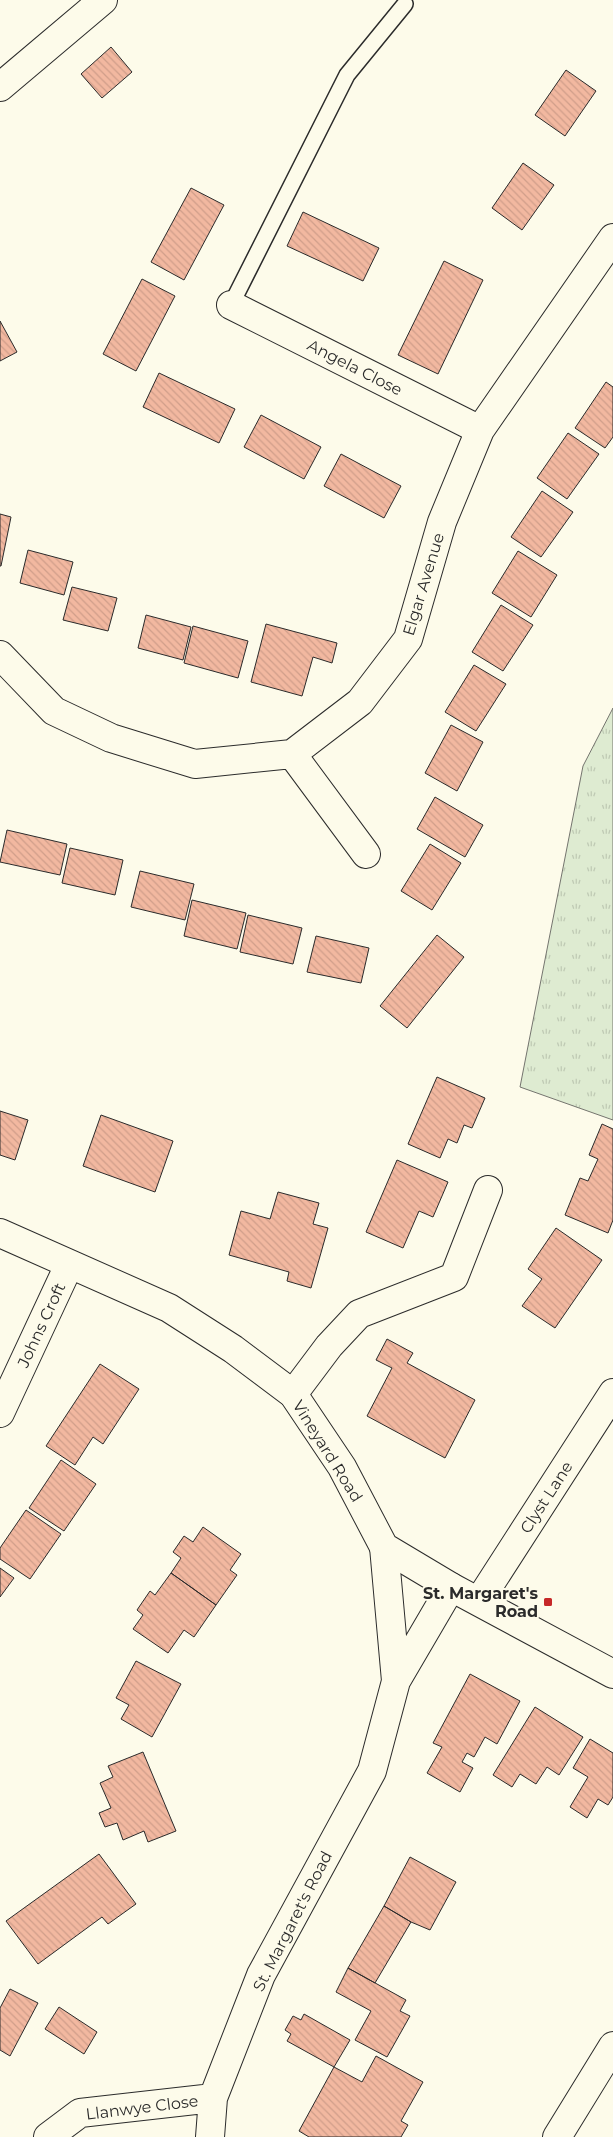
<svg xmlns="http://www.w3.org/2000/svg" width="613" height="2137" font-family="Montserrat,sans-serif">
	<defs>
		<pattern id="grass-tufts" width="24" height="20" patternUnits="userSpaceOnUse" patternTransform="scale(1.25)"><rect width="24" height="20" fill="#deebd1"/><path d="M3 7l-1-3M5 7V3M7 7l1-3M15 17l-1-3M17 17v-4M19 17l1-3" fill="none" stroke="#bfcab4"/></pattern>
		<pattern id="building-back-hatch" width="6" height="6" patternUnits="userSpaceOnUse" patternTransform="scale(1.25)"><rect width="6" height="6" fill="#f2b8a0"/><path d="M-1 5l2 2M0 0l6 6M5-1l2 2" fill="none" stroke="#d09e8a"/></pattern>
	</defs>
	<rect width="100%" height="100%" fill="#fdfbea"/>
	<path fill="url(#grass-tufts)" stroke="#74746e" d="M613,708v412l-93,-33 63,-321z"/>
	<path fill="url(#building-back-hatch)" stroke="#2b2b2b" d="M111,47l21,25 -30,26 -21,-24z
		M566,70l30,21 -31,45 -30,-21z
		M523,163l31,22 -32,45 -30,-22z
		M191,188l33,17 -40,75 -33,-18z
		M303,212l76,36 -16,33 -76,-35z
		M444,261l39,19 -45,94 -40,-19z
		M142,279l33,17 -39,75 -33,-17z
		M0,321l17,31 -17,9z
		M159,373l76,36 -16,34 -76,-36z
		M606,382l7,5v50l-8,11 -30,-20z
		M261,415l60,32 -17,32 -60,-32z
		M568,433l31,21 -32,45 -30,-21z
		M341,454l60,32 -17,32 -60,-32z
		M542,491l31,21 -32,45 -30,-20z
		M0,514l11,3 -10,49h-1z
		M28,550l45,12 -9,33 -44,-12z
		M518,551l39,24 -26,42 -39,-24z
		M72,587l45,11 -9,33 -45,-11z
		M501,605l32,20 -30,46 -31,-19z
		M146,615l45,12 -8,33 -45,-12z
		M266,624l71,19 -5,20 -19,-6 -11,39 -51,-14z
		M193,626l55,15 -10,37 -54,-15z
		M474,665l32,19 -30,47 -31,-19z
		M451,725l32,17 -26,49 -32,-18z
		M435,797l48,28 -18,32 -48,-28z
		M7,830l60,14 -7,31 -60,-13z
		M430,844l31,19 -29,47 -31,-19z
		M70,848l53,12 -8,35 -53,-12z
		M140,871l54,13 -9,36 -54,-13z
		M192,900l54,13 -9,36 -53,-13z
		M248,915l54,13 -9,36 -53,-12z
		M437,935l27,22 -57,71 -27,-22z
		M316,936l53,12 -8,35 -54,-11z
		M437,1077l48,21 -13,30 -8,-3 -7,18 -9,-4 -8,19 -32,-14z
		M0,1111l28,9 -13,40 -15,-5z
		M101,1115l72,26 -18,51 -72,-26z
		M602,1124l11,5v91l-5,13 -43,-18 15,-37 8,3 10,-22 -9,-4z
		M397,1160l51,22 -15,35 -14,-6 -16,37 -37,-16z
		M278,1192l41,11 -6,21 15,4 -17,60 -24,-7 2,-9 -60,-17 12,-44 29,8z
		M556,1228l46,32 -47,68 -33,-22 20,-27 -14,-10z
		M387,1339l26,14 -6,10 68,37 -30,58 -78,-42 25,-48 -16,-8z
		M100,1364l39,25 -36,55 -10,-7 -18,28 -29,-19z
		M61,1460l35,24 -32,47 -35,-23z
		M26,1510l35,24 -31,45 -30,-20v-11z
		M203,1527l38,27 -11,16 7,5 -21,30 -45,-32 10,-15 -8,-6 11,-16 9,6z
		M0,1568l14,10 -14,19z
		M171,1573l45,32 -22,32 -10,-7 -16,23 -35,-24 10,-14 -6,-5 13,-19 5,4z
		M136,1661l45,23 -29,53 -31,-18 8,-14 -13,-7z
		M470,1674l50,27 -23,43 -12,-7 -11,20 -7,-4 -5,9 11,6 -13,24 -33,-19 15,-26 -9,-4z
		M535,1707l48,30 -24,38 -12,-8 -11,17 -16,-10 -8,13 -19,-12z
		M590,1739l23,14v44l-5,8 -10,-6 -11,19 -17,-11 18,-30 -15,-9z
		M143,1752l33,79 -28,11 -4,-11 -21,9 -6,-17 -12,4 -6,-14 12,-5 -11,-25 13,-6 -5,-11z
		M99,1854l37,50 -28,20 -6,-7 -64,47 -32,-43z
		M410,1857l46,25 -26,48 -19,-8 -27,-16z
		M384,1906l27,16 -36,61 -27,-15z
		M348,1968l58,32 -6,11 10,5 -23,41 -32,-17 16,-29 -35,-19z
		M10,1989l28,14 -28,53 -10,-6v-42z
		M59,2007l38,25 -13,22 -39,-25z
		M304,2014l46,26 -16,27 -47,-26 4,-7 -6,-4 8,-14 8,4z
		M376,2056l47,26 -22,39 7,4 -7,12h-92l-10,-6 35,-64 28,15z"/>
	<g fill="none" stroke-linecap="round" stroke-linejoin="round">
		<g stroke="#2b2b2b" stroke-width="18">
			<path id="service" d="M231,305l116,-230 58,-71"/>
		</g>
		<g stroke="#2b2b2b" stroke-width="30">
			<path id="minor" d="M0,87l103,-87
				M231,305l249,125
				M0,655l54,56 57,27 84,26 97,-10 68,-52 48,-63 34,-117 38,-92 133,-192
				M292,754l74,100
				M293,1394l36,-48 30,-32 95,-37 34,-87
				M0,1413l69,-148
				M384,1547l12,134
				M479,1601l134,-208
				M48,2137l32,-24 133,-15
				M210,2137l3,-39 48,-123 111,-204 24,-90 55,-94"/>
		</g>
		<g stroke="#2b2b2b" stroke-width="30">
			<path id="tertiary" d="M0,1233l169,75 64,41 60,45 49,73 42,80 67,40 162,87"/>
		</g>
		<g stroke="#2b2b2b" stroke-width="30">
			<path id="secondary" d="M557,2137l56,-91"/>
		</g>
		<use href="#service" stroke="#fdfbea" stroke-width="15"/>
		<use href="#minor" stroke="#fdfbea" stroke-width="28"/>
		<use href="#tertiary" stroke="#fdfbea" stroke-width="28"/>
		<use href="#secondary" stroke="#fdfbea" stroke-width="28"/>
	</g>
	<rect fill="#c62828" stroke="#fdfbea" stroke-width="2" x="543" y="1597" width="10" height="10" rx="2.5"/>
	<g text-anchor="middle" stroke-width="4" stroke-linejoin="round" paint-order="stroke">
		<g font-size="16" fill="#2b2b2b" stroke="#fdfbea">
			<text transform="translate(355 367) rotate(27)" y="6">Angela Close</text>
			<text transform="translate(423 584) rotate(-73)" y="6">Elgar Avenue</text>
			<text transform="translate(41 1325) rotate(-65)" y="6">Johns Croft</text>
			<text transform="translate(328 1451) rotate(58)" y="6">Vineyard Road</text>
			<text transform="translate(546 1497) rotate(-57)" y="6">Clyst Lane</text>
			<text transform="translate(292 1921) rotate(-63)" y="6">St. Margaret's Road</text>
			<text transform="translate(142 2107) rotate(-7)" y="6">Llanwye Close</text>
		</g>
		<g font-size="16" font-weight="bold" fill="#2b2b2b" stroke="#fdfbea" text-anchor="end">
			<text x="538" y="1599">St. Margaret's<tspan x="538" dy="18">Road</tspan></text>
		</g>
	</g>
</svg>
